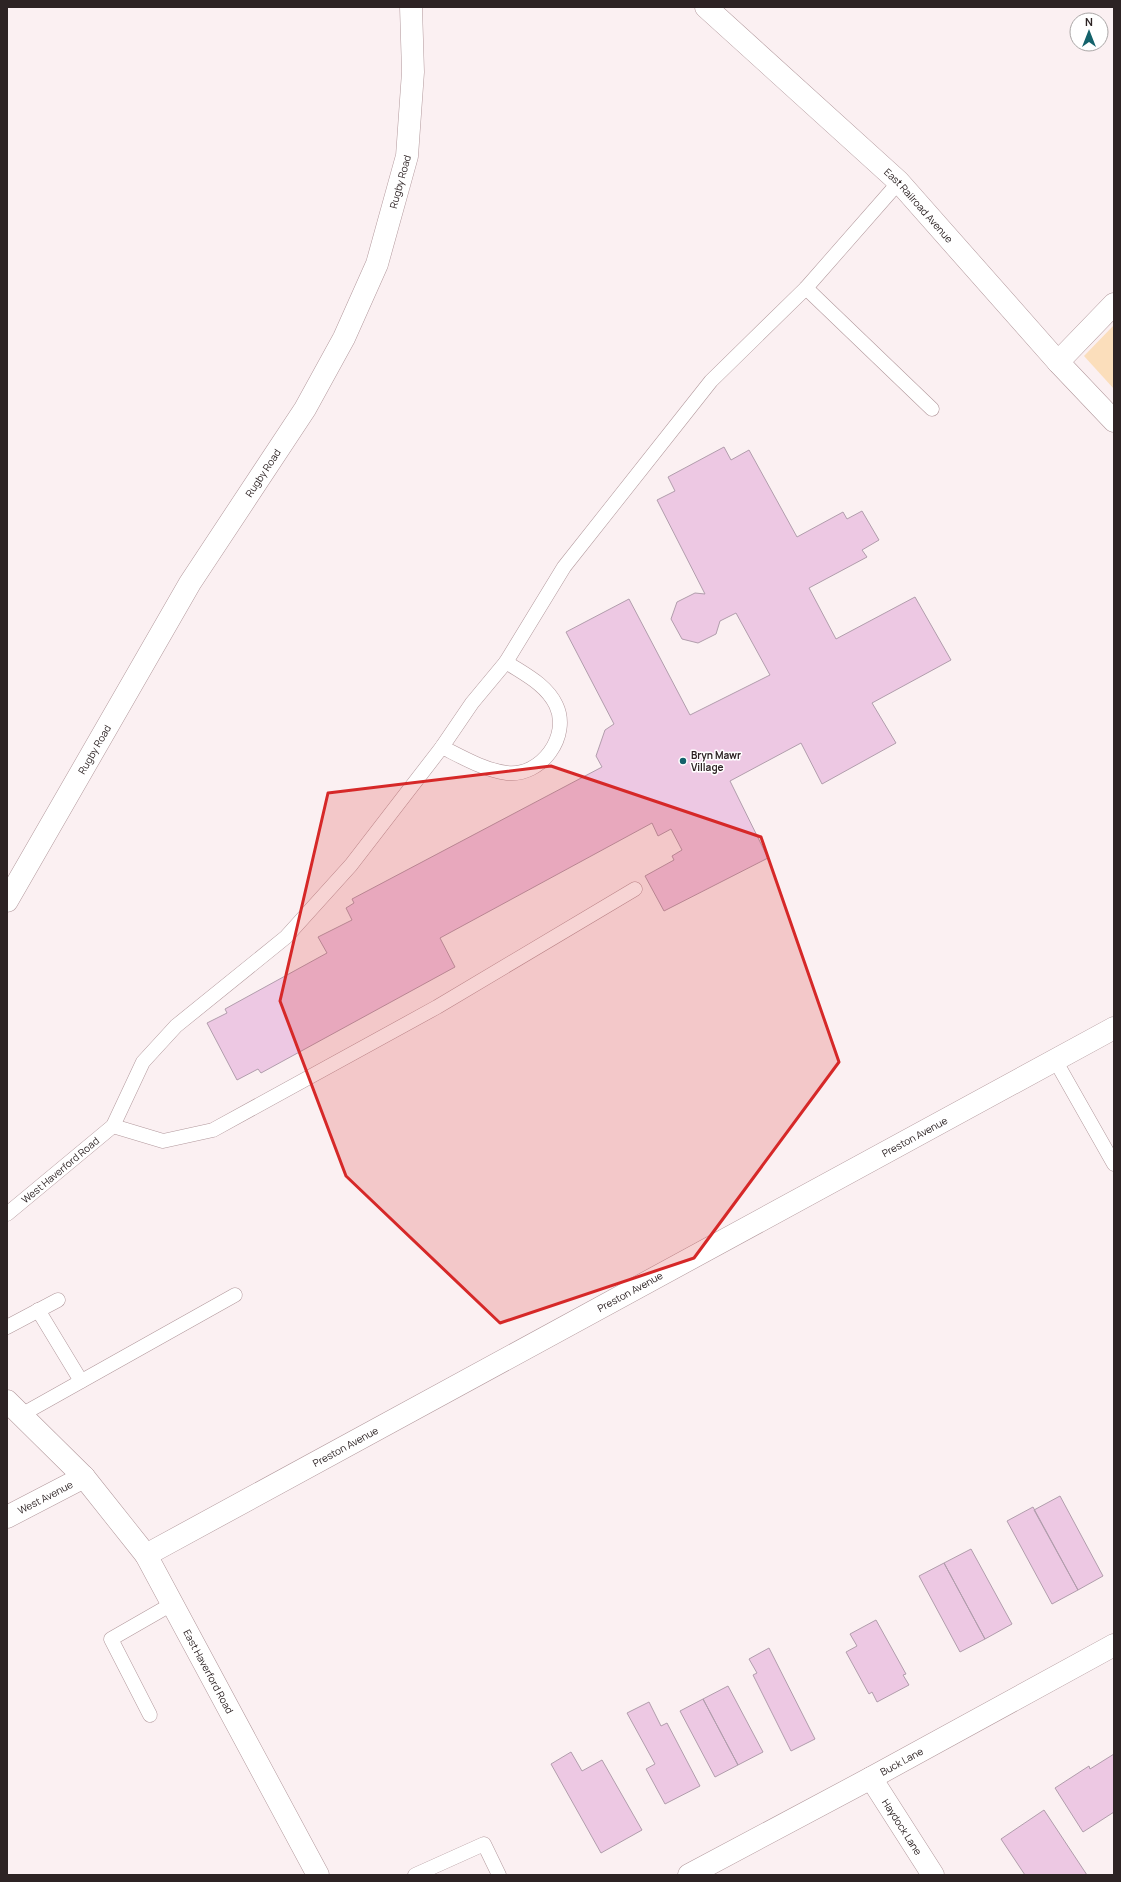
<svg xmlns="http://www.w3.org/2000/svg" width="1121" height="1882" font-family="Manrope,sans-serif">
	<rect width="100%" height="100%" fill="#fbf0f2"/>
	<path fill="#fbdebb" d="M1114,325v64l-30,-33z"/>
	<path fill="#edc8e3" stroke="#b19dac" d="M724,447l7,13 18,-10 48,87 46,-25 4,7 15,-8 17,29 -17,10 5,7 -58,31 27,51 79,-42 36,63 -79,43 24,40 -74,41 -21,-41 -71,38 38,77 -104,53 -19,-35 29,-16 -2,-4 10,-6 -11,-21 -13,7 -6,-13 -212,115 15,29 -194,106 -3,-4 -21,11 -30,-57 20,-10 -2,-4 102,-56 -9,-16 34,-17 -6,-12 8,-5 -2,-4 250,-132 -6,-11 9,-26 9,-6 -48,-92 63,-33 61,116 80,-40 -34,-62 -16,8 -4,13 -18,9 -16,-4 -11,-20 6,-17 18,-9 10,1 -48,-94 18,-9 -7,-14z
		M1060,1496l43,80 -25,14 -44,-80z
		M1033,1507l45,83 -26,14 -45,-83z
		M971,1549l41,75 -27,15 -41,-76z
		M944,1563l41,76 -25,13 -41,-76z
		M876,1620l30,54 -3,1 6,10 -32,17 -5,-10 -3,2 -23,-42 11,-6 -7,-12z
		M769,1648l46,91 -24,12 -38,-76 4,-2 -8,-14z
		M728,1686l35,66 -25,13 -35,-66z
		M703,1699l35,66 -23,12 -35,-66z
		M649,1702l12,24 6,-3 33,63 -35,18 -19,-35 9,-5 -28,-51z
		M571,1752l11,19 20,-11 40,70 -41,23 -50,-89z
		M1114,1754v58l-31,20 -28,-44 34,-22 1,3z
		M1044,1810l43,65h-62l-24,-36z"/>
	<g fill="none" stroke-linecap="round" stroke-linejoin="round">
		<g stroke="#b2989c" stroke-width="15">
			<g id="service">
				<path d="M806,288l126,121"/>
				<path d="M442,747c20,10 42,23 65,26 34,4 64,-37 49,-68 -10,-21 -32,-31 -50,-43"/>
				<path d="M1055,1060l59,104"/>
				<path d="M113,1126l50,15 50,-11 224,-123 198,-118"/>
				<path id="s1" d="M7,1214l106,-88 30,-64 33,-36 110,-89 65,-72 91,-118 30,-44 34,-41 58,-95 147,-186 95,-93 93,-106"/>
				<path d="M38,1310l43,71"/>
				<path d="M7,1327l51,-27"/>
				<path d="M21,1415l214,-120"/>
				<path d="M150,1715l-39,-76 61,-35"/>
				<path d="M415,1875l69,-31 15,31"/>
			</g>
		</g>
		<g stroke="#b2989c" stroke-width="23">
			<g id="minor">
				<path id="s2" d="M706,7l193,175 159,180 56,59"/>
				<path d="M1058,362l56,-58"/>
				<path id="s3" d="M7,901l183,-318 115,-174 39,-71 33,-74 30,-108 6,-84 -2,-65"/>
				<path id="s4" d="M7,1517l77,-40"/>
				<path id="s5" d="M146,1555l968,-527"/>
				<path id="s6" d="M871,1778l62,97"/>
				<path id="s7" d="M689,1875l182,-97 243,-133"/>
			</g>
		</g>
		<g stroke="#b2989c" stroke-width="23">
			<g id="primary">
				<path id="s8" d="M7,1401l77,76 62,78 172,320"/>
			</g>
		</g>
		<use href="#service" stroke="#fff" stroke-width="14"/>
		<use href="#minor" stroke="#fff" stroke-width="22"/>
		<use href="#primary" stroke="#fff" stroke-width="22"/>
	</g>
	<path fill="#d62828" fill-opacity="0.2" stroke="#d62828" stroke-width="3" stroke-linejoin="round" d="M551,766l210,71 78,225 -145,196 -194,65 -154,-147 -66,-175 48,-208z"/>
	<circle fill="#14626b" stroke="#fff" stroke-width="1.5" cx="683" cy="761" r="4"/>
	<g text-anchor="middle" stroke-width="3" stroke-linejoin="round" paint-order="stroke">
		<g font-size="10" fill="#2d2324" stroke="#fff">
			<text dy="4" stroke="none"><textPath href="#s3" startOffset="823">Rugby Road</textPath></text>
			<text dy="4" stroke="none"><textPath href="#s2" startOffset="291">East Railroad Avenue</textPath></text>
			<text dy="4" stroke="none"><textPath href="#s3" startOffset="499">Rugby Road</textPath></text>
			<text dy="4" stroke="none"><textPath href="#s3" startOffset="175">Rugby Road</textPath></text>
			<text dy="4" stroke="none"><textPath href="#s5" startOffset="875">Preston Avenue</textPath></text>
			<text dy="4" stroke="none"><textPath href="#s1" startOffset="69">West Haverford Road</textPath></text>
			<text dy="4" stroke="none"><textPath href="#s5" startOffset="551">Preston Avenue</textPath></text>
			<text dy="4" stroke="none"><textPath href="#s5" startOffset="227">Preston Avenue</textPath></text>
			<text dy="4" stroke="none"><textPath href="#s4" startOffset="43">West Avenue</textPath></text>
			<text dy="4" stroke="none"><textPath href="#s8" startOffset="340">East Haverford Road</textPath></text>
			<text dy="4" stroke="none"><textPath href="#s7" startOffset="241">Buck Lane</textPath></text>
			<text dy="4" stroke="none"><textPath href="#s6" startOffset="58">Haydock Lane</textPath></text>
		</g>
		<g font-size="10" font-weight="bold" fill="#2d2324" stroke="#fff" text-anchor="start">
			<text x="691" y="759">Bryn Mawr<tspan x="691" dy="12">Village</tspan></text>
		</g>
	</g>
	<rect width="1121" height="1882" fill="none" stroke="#2d2324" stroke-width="16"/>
	<g transform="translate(1089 32)"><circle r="19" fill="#ffffff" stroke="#aba7a7"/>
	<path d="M0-3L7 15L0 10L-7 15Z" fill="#14626b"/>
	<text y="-6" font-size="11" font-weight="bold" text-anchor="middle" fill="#2d2324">N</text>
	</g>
</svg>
